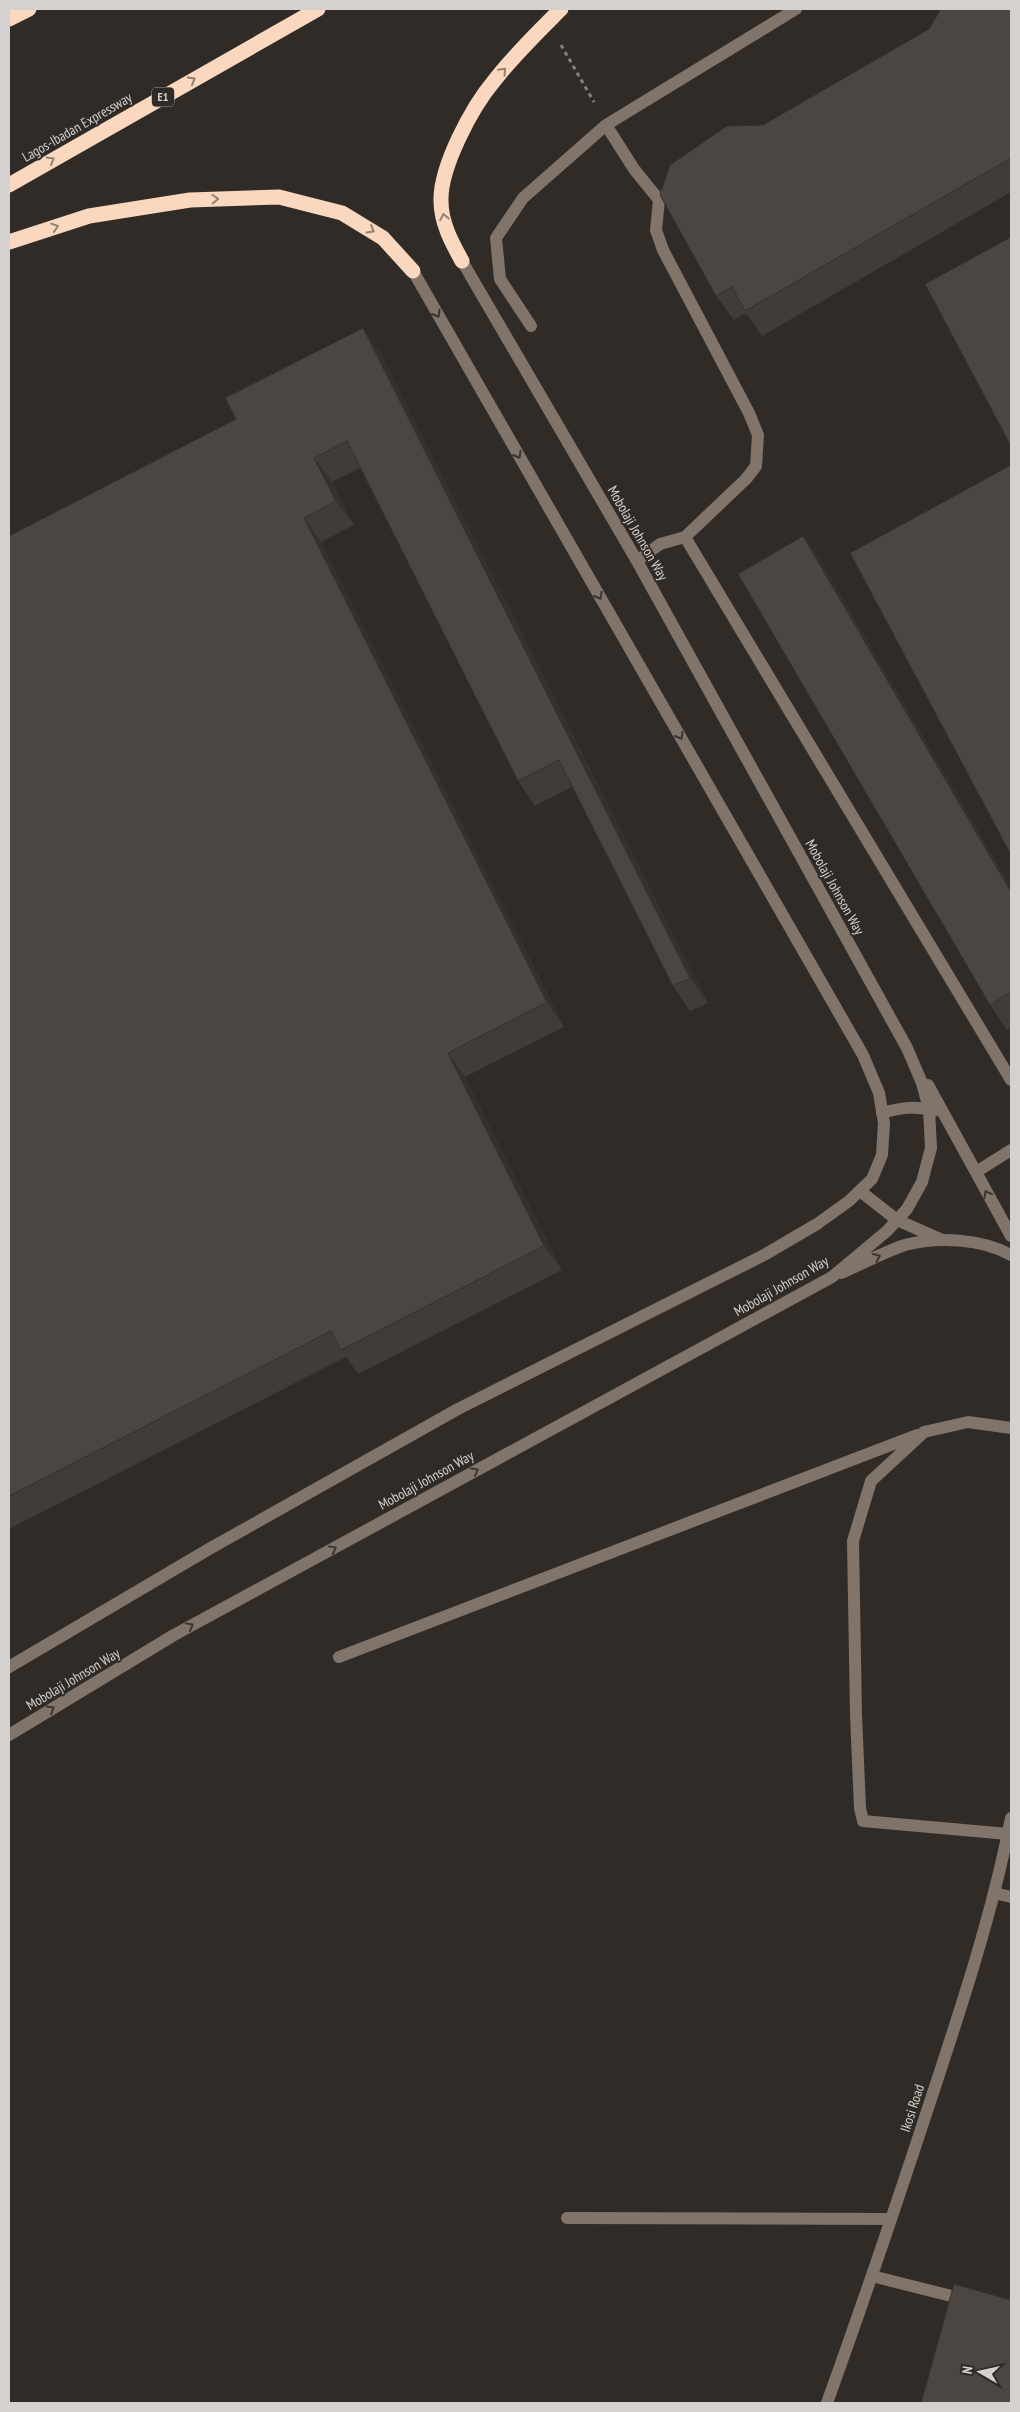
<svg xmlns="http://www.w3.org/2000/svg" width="1020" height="2412" font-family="'PT Sans Narrow',sans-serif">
	<rect width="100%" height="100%" fill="#302b27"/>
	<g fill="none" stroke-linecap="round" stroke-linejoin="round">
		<path stroke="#84807d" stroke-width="3" stroke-dasharray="4 4" stroke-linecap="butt" d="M561,45l33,57"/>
		<path stroke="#81746a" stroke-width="12" d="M606,125l28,44 25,31
			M531,326l-31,-47 -4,-41 27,-40 83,-73 190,-116
			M685,537l326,543
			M637,561l23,-17 25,-7 61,-58 10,-13 2,-31 -9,-22 -86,-163 -7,-20 3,-30 16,-12
			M928,1085l83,151
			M882,1113c18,-5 34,-8 52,-2
			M976,1172l35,-22
			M860,1191l37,29 43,19
			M841,1273c21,-9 43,-21 64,-28 33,-9 77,-6 106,10
			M339,1657l578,-222
			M9,1667l200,-118 249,-140 306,-154 53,-31 32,-23 23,-22 10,-24 2,-32 -5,-30 -16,-38 -450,-784
			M9,1735l165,-100 658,-358 55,-46 20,-22 15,-27 9,-34 -2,-39 -7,-26 -15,-35 -270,-487 -175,-300
			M1008,1834l-145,-13 -3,-13 -4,-93 -3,-174 18,-60 53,-49 44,-10 43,6
			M994,1893l17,4
			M567,2218l324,1
			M872,2276l95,24
			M827,2403c36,-100 70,-200 103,-301 31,-94 62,-187 81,-284"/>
		<path stroke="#f9d8bf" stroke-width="15" d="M9,19l20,-10
			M9,185l309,-176
			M9,242l80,-26 101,-16 89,-3 63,16 41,25 30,33
			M462,261c-10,-18 -21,-38 -21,-60 -1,-34 31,-94 53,-120 20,-26 44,-49 67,-72"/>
	</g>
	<path fill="#403c39" d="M1011,9v183l-249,144 -16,-23 -12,7 -18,-24z
		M380,352l328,651 -18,8 -17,-25 -101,-199 -37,19 -17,-25 -158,-313 -28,14 22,43 -33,17 243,485 -99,50 97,193 -204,104 -12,-17 -337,172v-993z
		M803,536l18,25 190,326v140l-4,3 -17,-25z"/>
	<path fill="#34312e" d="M363,328l17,24 328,651 -18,-25z
		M314,458l18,24 22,43 -18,-24z
		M304,518l17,24 243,485 -17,-25z
		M803,536l18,25 190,326v5z
		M448,1053l17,24 97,193 -18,-24z"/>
	<path fill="#4b4642" stroke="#34312e" d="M941,9h70v149l-266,153 -13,-24 -16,9 -56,-101 10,-30 57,-39 36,-1 166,-96z
		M1011,237v209l-86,-162z
		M363,328l327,650 -17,8 -114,-226 -41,21 -171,-340 -33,17 22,43 -32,17 243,484 -99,51 96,193 -203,104 -10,-19 -322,165v-960l227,-117 -11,-21z
		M1011,465v390l-161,-302z
		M803,536l208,356v100l-21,13 -252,-431z
		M954,2284l57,16v103h-90z"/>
	<defs><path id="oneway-chevron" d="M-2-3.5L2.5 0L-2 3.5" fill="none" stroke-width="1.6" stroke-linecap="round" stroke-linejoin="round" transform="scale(1.25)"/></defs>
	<g stroke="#948273">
		<use href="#oneway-chevron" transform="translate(503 71) rotate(-47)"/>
		<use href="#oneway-chevron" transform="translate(192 80) rotate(-30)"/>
		<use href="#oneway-chevron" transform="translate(51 160) rotate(-30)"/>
		<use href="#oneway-chevron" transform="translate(215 199) rotate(-2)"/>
		<use href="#oneway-chevron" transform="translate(444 217) rotate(-101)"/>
		<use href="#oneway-chevron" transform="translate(55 227) rotate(-18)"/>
		<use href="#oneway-chevron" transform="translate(371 230) rotate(31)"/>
	</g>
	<g stroke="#3c3631">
		<use href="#oneway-chevron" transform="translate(437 314) rotate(60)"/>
		<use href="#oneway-chevron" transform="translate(518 455) rotate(60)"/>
		<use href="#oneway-chevron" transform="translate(599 596) rotate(60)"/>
		<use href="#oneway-chevron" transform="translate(680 736) rotate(60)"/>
		<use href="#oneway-chevron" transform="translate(987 1194) rotate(-119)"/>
		<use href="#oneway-chevron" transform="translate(877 1257) rotate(-23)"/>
		<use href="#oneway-chevron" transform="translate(475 1471) rotate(-29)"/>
		<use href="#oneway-chevron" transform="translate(333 1549) rotate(-29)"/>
		<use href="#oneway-chevron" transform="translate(190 1626) rotate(-29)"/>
		<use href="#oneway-chevron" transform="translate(51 1709) rotate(-31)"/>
	</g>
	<g text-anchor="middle" stroke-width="4" stroke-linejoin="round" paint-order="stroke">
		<rect fill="#302b27" stroke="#a39f9c" stroke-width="1" x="152" y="87.5" width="22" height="19" rx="4"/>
		<g font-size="12" font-weight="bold" fill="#d4d1ce">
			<text x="163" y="101">E1</text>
		</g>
		<g font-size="14" fill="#d4d1ce" stroke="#302b27">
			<text transform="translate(77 127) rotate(-30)" y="5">Lagos-Ibadan Expressway</text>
			<text transform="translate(638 533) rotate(60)" y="5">Mobolaji Johnson Way</text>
			<text transform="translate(835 887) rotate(61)" y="5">Mobolaji Johnson Way</text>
			<text transform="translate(781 1286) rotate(-30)" y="5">Mobolaji Johnson Way</text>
			<text transform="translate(426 1480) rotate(-29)" y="5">Mobolaji Johnson Way</text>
			<text transform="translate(73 1679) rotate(-31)" y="5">Mobolaji Johnson Way</text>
			<text transform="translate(912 2108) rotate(-72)" y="5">Ikosi Road</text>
		</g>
	</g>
	<rect width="1020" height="2412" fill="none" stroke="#d4d1ce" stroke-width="20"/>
	<g transform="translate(980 2372) rotate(279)" stroke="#302b27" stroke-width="4" paint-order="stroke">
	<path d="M0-4L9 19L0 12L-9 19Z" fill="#d4d1ce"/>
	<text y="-8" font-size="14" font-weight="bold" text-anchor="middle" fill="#d4d1ce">N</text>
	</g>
</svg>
